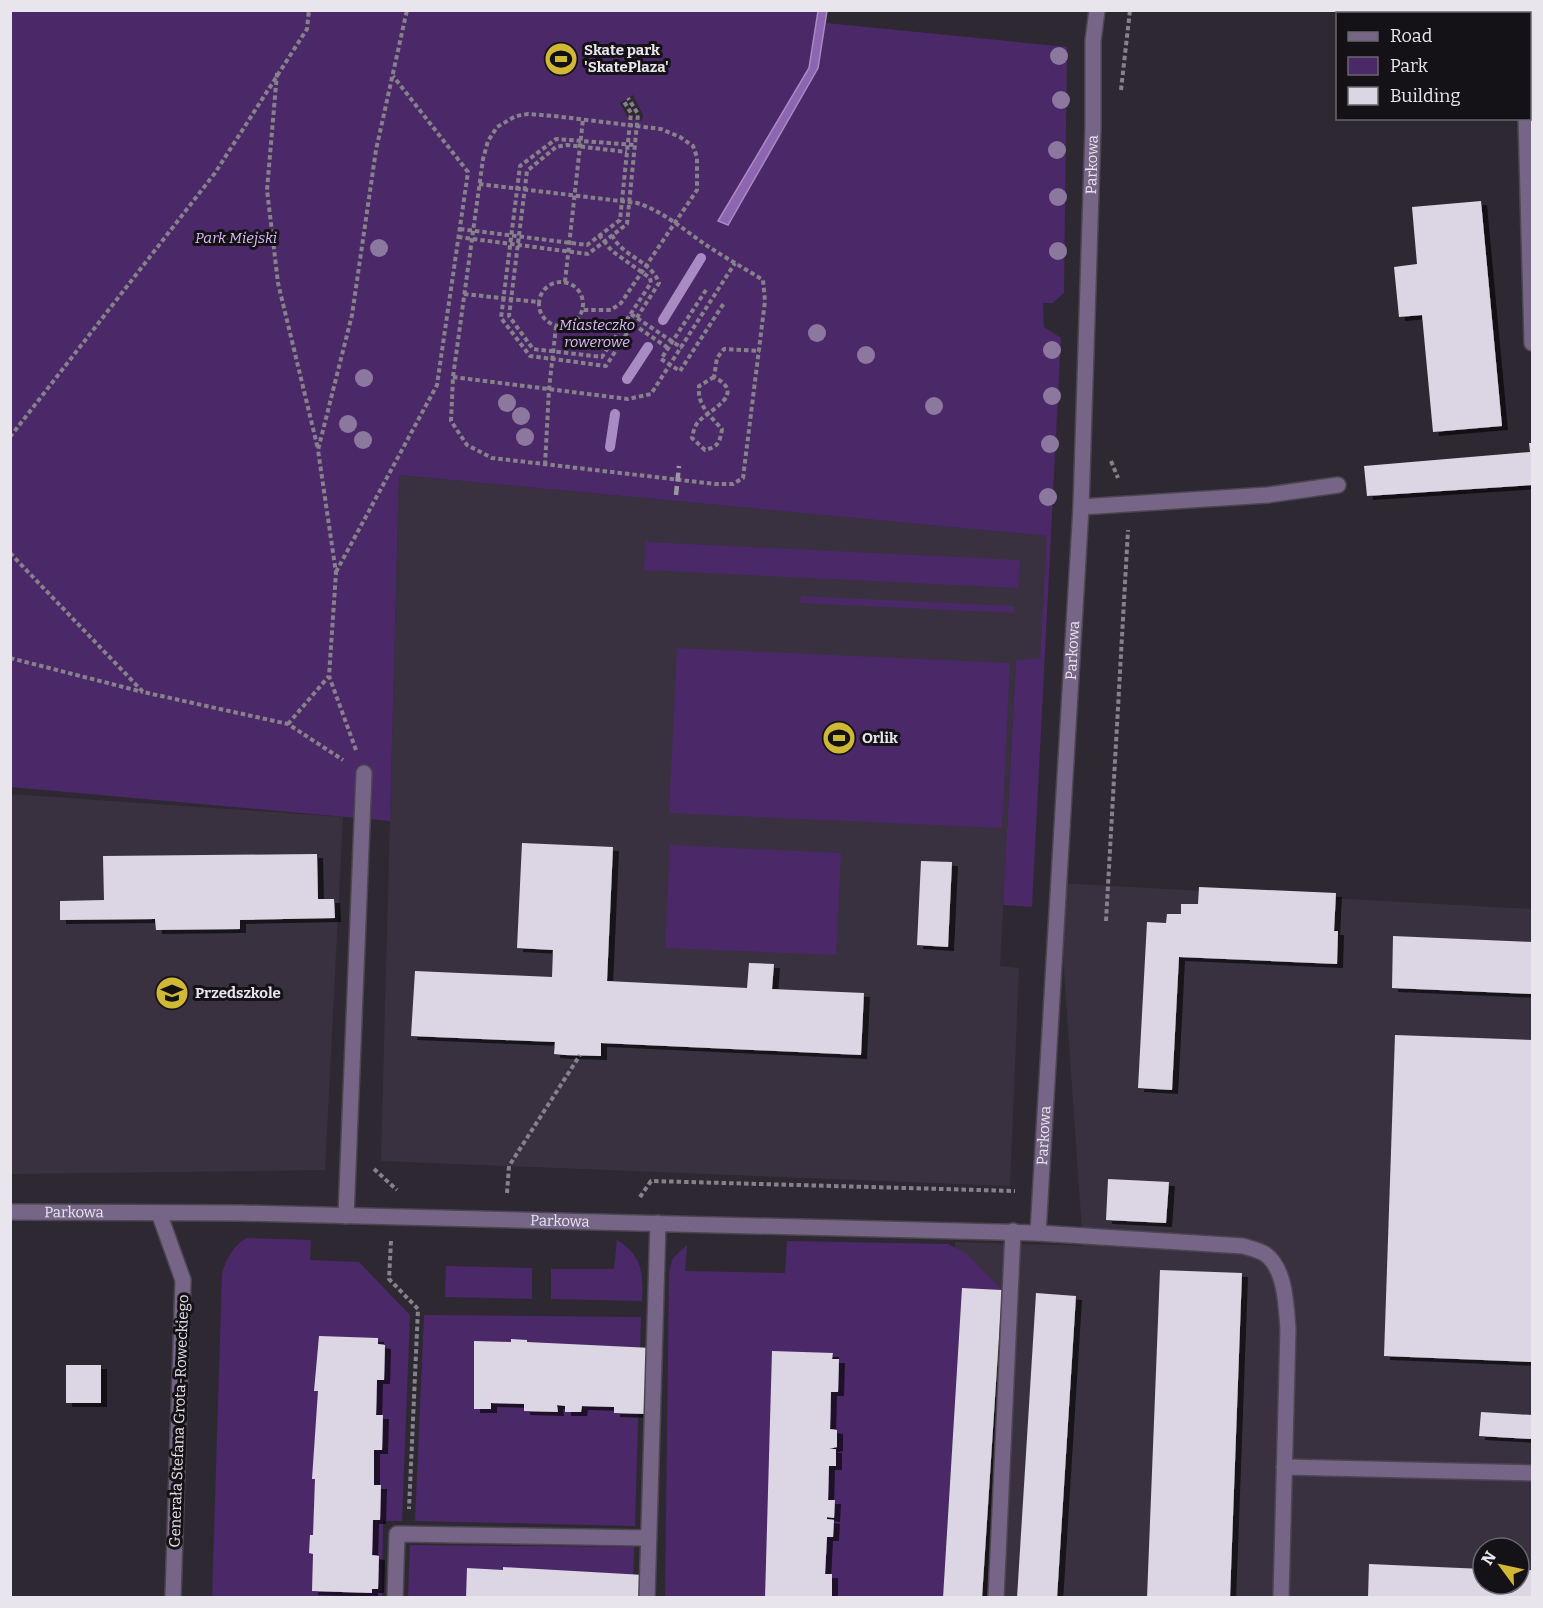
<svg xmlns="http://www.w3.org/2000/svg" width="1543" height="1608" font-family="Bitter,serif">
	<defs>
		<filter id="shadow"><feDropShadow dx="6" dy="4" stdDeviation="0" flood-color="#0009"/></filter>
	</defs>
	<rect width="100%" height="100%" fill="#2e2833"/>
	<path fill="#393140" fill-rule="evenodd" d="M399,475l649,61 -8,123 -24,1 -16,306 19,2 -9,218 -629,-25z
		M10,794l333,23 -18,353 -314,4z
		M1058,883l474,26v688l-596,1 19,-356 128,4zM1483,1548h36v36h-36z"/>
	<path fill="#4b2867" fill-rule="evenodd" d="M10,11h808l-9,57 -90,152 9,5 95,-183 3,-19 241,24 -3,246 -11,10h-10l1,24 17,11 -29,569 -29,-2 13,-245 24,-2 7,-122 -648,-61 -9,346 -379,-34zM633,95l10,20 -1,6 -14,-3 -8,-15z
		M646,542l374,18 -2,28 -374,-18z
		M801,596l213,10v7l-214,-10z
		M677,648l333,15 -8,165 -333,-15z
		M670,845l171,8 -5,102 -171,-7z
		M246,1238l65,2 -1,20 49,2 51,53 -8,206h-19l-1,76 -170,1 10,-324c4,-15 11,-28 24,-36z
		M617,1240c26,16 26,33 25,61l-91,-2v-30h63z
		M787,1241l161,3 18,9 36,37 -40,-2 -19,309 -278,1 4,-326 4,-14 14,-13 -2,26 100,2z
		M446,1266l86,2v31l-87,-2z
		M424,1315l217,2 -6,209 -220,-5z
		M410,1545l224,2 -1,50 -225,1z"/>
	<path fill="#8d65b1" stroke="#a88bc3" stroke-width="1.5" d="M818,11h9l-9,57 -90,157 -10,-4 91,-153z"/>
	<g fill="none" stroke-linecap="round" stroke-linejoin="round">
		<path stroke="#a88bc3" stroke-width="10" d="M663,320l38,-62
			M627,379l21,-32
			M610,447l5,-33"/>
	</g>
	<path fill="#dcd6e4" filter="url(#shadow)" d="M1350,10h49l-1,4h-49z
		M1481,201l21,225 -69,6 -11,-117 -23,2 -5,-50 23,-3 -5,-57z
		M1529,443h3v42l-165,11 -3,-30 166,-14z
		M522,843l91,4 -6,134 140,7 2,-25 25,1 -2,25 92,4 -3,62 -260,-12v13l-36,-1 -11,-1 1,-12 -144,-6 4,-65 137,6 1,-27 -36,-2z
		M317,854l1,45h16l1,19 -95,2v9l-84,1 -1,-11 -95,1v-19l44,-1 -1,-44z
		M921,861l31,1 -4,85 -31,-2z
		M1199,887l137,6 -2,38h4l-1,33 -158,-7 -7,133 -34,-2 9,-166 19,1 1,-9h14v-10h17z
		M1393,936l139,6v52l-140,-6z
		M1395,1035l137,5v322l-148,-6z
		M1108,1179l61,3 -3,41 -60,-3z
		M1160,1270l82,3 -12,325h-83z
		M962,1288l40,2 -20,308h-39z
		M1036,1293l40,3 -19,302h-40z
		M319,1336l59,2v6l7,1 -1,35h-7l-1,35h7l-1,35h-8v35h7l-1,35h-7l-1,35 7,1 -1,33h-6v4l-60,-2 1,-37 -4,-1 1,-18h3l2,-56h-3l6,-88h-4z
		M511,1339l16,1v2l125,6 -6,66 -32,-1v-6l-32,-1 -1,6h-16v-6l-8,-1 1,7 -34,-1v-7l-33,-1v6h-17v-68l37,1z
		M772,1351l61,2 -1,6h7l-1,33h-7l-1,37 7,1v17l-8,2h7v17h-7l-1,34h7l-1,18 -7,-1v2l7,1 -1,17h-6l-2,37h7v24h-67z
		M66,1365h35v38h-35z
		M1481,1412l51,3v24l-53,-3z
		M1369,1564l114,5v15h36v-14h13v28h-164z
		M503,1567l141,8v23h-178l1,-30 36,2z"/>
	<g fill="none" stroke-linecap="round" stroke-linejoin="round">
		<g stroke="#4c4651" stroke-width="18">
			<path id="lane" d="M1522,10v4
				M1526,118l6,225
				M1081,507l187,-12 70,-10
				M346,1216l18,-443
				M1038,1233l205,13c6,2 16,4 22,8 21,15 21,52 23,75l-7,269
				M1284,1467l248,6
				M395,1598l2,-64 252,4
				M647,1598l11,-375
				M996,1598l17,-367"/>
		</g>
		<g stroke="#4c4651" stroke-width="18">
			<g id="street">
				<path id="s1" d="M10,1212l230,1 798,20 43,-726 12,-379v-87l4,-31"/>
				<path d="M159,1213l24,67 -10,318"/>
			</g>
		</g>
		<path stroke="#86818b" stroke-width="4" stroke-dasharray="4.5 3" stroke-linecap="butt" d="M277,73l-10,117 11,93 40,166
			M1121,90l9,-80
			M479,184l158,19c26,8 47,27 69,42 18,12 38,23 57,35l2,21 -22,177 -10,6h-18l-223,-26 -25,-13 -16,-24 2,-44 30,-218 5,-18 9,-14 19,-11 12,-2 26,2 107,13 19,8 13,9 4,11v33l-76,113 -10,7h-28
			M460,229l127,16 33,-25 11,-107 -8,-13
			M599,235l13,16 38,27 1,5 -49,74 -69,-8 -24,-33 18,-145 29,-24 11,-2 60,7
			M612,235c10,22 39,25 47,48l-53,83 -76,-10 -29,-38 19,-152 36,-27 79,6
			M458,237l130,17 39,-30 11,-110 -10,-16
			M539 304a22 22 0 1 1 44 0a22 22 0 1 1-44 0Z
			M565,282l18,-163
			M706,290l-45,69 19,12 44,-68
			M464,294l74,8
			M631,314l51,34
			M633,324l35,24
			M453,377l175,22 23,-5 84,-131
			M714,377l-15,9c-2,19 11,30 23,43 -2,13 -4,18 -17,21l-13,-12c1,-6 3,-13 7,-17 12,-12 48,-27 15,-44l3,-19 7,-9 36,2
			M10,437l205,-264 92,-144 2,-19
			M1111,461l7,17
			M545,465l4,-76 7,-62
			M10,553l133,139 145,32 55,36
			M336,572l101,-187 31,-213 -75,-96
			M10,658l133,34
			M288,724l41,-48
			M356,750l-27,-74 7,-103 -18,-123 34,-135 24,-165 31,-140
			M1106,921l22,-391
			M374,1169l23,21
			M507,1193l2,-27 71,-111
			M640,1197l11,-16 364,10
			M391,1241l-2,38 29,30 -9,200"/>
		<use href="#lane" stroke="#766586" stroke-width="15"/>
		<use href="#street" stroke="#766586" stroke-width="15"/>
		<path stroke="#9c98a1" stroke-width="4.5" stroke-dasharray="9 4.5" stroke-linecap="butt" d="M676,495l3,-29"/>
	</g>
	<g fill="#8c789f">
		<circle cx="1059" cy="56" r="9"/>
		<circle cx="1061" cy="100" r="9"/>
		<circle cx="1057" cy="150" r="9"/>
		<circle cx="1058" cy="197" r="9"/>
		<circle cx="379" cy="248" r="9"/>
		<circle cx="1058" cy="251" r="9"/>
		<circle cx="817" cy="333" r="9"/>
		<circle cx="1052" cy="350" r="9"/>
		<circle cx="866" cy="355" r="9"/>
		<circle cx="364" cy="378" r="9"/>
		<circle cx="1052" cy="396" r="9"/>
		<circle cx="507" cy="403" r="9"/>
		<circle cx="934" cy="406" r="9"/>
		<circle cx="521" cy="416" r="9"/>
		<circle cx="348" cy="424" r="9"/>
		<circle cx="525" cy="437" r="9"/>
		<circle cx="363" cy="440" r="9"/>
		<circle cx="1050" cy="444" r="9"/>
		<circle cx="1048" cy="497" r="9"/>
	</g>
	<defs>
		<g id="stadium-disc" transform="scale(1.725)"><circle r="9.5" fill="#d1b736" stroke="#151217"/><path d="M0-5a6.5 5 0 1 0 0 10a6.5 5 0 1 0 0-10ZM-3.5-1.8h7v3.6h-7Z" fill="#111"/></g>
		<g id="school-disc" transform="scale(1.725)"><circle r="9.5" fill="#d1b736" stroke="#151217"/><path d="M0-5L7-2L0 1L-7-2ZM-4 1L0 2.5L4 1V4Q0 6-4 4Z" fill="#111"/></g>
	</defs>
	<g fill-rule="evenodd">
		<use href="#stadium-disc" x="561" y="59"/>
		<use href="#stadium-disc" x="839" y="738"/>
		<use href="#school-disc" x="172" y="993"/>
	</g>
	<g text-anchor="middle" stroke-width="6" stroke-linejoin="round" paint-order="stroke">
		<g font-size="15" font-weight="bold" fill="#e8e5ec" stroke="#151217" text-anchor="start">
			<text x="584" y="55">Skate park<tspan x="584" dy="17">'SkatePlaza'</tspan></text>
			<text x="862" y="743">Orlik</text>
			<text x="195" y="998">Przedszkole</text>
		</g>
		<g font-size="15" fill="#e8e5ec" stroke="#151217">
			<text dy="5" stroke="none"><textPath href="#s1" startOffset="2098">Parkowa</textPath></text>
			<text dy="5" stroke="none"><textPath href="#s1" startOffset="1612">Parkowa</textPath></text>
			<text dy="5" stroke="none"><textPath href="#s1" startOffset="1126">Parkowa</textPath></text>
			<text dy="5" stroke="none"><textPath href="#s1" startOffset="64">Parkowa</textPath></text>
			<text dy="5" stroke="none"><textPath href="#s1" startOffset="550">Parkowa</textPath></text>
			<text transform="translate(179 1421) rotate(-88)" y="5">Generała Stefana Grota-Roweckiego</text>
		</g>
		<g font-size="15" font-style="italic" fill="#d9baf7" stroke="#151217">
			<text x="236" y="243">Park Miejski</text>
			<text x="597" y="330">Miasteczko<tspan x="597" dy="17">rowerowe</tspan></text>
		</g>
	</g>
	<rect width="1543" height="1608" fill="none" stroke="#e8e5ec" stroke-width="24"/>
	<rect x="1336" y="12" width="195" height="108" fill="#151217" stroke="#69666c" stroke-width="1.5"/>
	<rect x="1348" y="32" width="30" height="9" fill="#766586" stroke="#69666c" stroke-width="1.5"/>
	<text x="1390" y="42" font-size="18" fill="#e8e5ec">Road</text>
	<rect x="1348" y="57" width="30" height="18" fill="#4b2867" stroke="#69666c" stroke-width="1.5"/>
	<text x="1390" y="72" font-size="18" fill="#e8e5ec">Park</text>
	<rect x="1348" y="87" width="30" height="18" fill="#dcd6e4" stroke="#69666c" stroke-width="1.5"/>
	<text x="1390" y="102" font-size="18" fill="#e8e5ec">Building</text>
	<g transform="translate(1501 1566) rotate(303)"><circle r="28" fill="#151217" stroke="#69666c" stroke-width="1.5"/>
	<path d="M0-4.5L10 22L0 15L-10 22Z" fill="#d1b736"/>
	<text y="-9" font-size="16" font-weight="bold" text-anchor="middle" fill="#e8e5ec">N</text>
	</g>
</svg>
